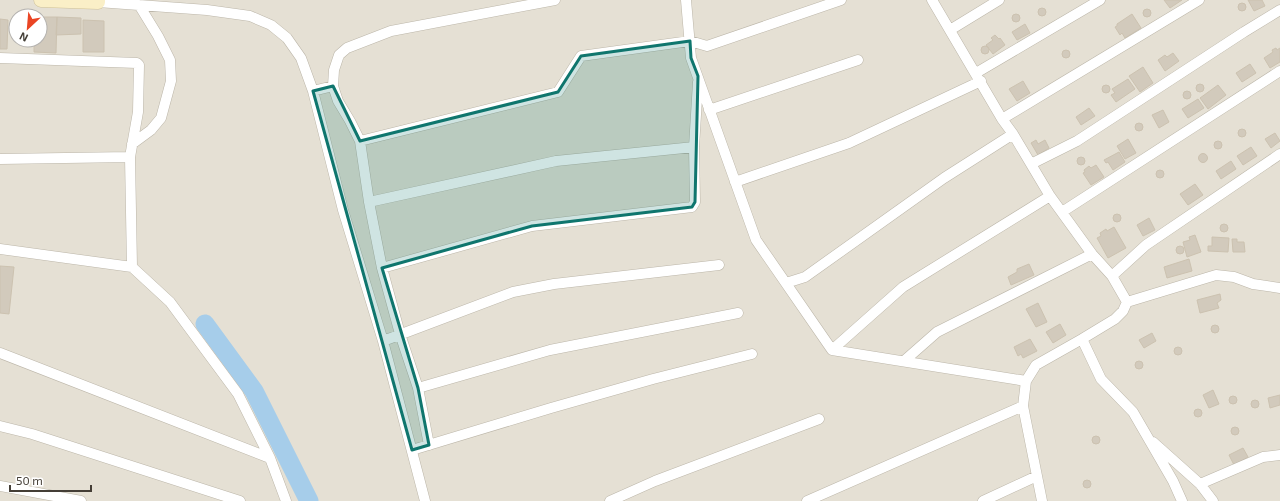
<svg xmlns="http://www.w3.org/2000/svg" width="1280" height="501" font-family="'Exo 2',sans-serif">
	<rect width="100%" height="100%" fill="#f2eee6"/>
	<path fill="#e5e0d4" fill-rule="evenodd" d="M0,0h1280v501h-1280zM16,16h24v24h-24z"/>
	<g fill="none" stroke-linecap="round" stroke-linejoin="round">
		<path stroke="#a6cdea" stroke-width="19" d="M205,324l49,67 55,110"/>
	</g>
	<path fill="#d2cabc" stroke="#ccc2b0" d="M1164,0h18l-12,8z
		M1248,0h14l3,6 -11,5z
		M1238 7a4 4 0 1 1 8 0a4 4 0 1 1-8 0Z
		M1038 12a4 4 0 1 1 8 0a4 4 0 1 1-8 0Z
		M1143 13a4 4 0 1 1 8 0a4 4 0 1 1-8 0Z
		M1012 18a4 4 0 1 1 8 0a4 4 0 1 1-8 0Z
		M1132,14l9,14 -16,10 -3,-5 -2,2 -5,-8 2,-1v-2z
		M40,17h17l-1,36 -22,-1v-12h6z
		M57,17l24,1v16l-25,1z
		M0,19l8,1 -1,29h-7z
		M83,20l21,1v31h-21z
		M1025,24l5,9 -13,7 -5,-8z
		M995,35l4,4 1,-1 5,7 -12,9 -7,-9 7,-5 -2,-2z
		M981 50a4 4 0 1 1 8 0a4 4 0 1 1-8 0Z
		M1276,48l1,2 3,-2v14l-10,6 -6,-10 9,-6 -1,-2z
		M1062 54a4 4 0 1 1 8 0a4 4 0 1 1-8 0Z
		M1173,53l6,8 -14,10 -7,-11 7,-5 2,2z
		M1250,64l6,9 -14,9 -6,-9z
		M1143,67l10,16 -13,9 -11,-16z
		M1128,79l7,10 -19,13 -5,-7 4,-2 -3,-4z
		M1023,81l7,12 -13,8 -8,-12z
		M1196 88a4 4 0 1 1 8 0a4 4 0 1 1-8 0Z
		M1102 89a4 4 0 1 1 8 0a4 4 0 1 1-8 0Z
		M1218,85l8,10 -18,14 -8,-11z
		M1183 95a4 4 0 1 1 8 0a4 4 0 1 1-8 0Z
		M1198,99l6,9 -16,10 -6,-9z
		M1089,108l6,8 -14,9 -5,-8z
		M1163,110l6,12 -10,6 -7,-13z
		M1135 127a4 4 0 1 1 8 0a4 4 0 1 1-8 0Z
		M1238 133a4 4 0 1 1 8 0a4 4 0 1 1-8 0Z
		M1275,133l5,8 -9,7 -6,-9z
		M1128,139l8,14 -11,6 -8,-13z
		M1036,140l2,4 7,-4 4,8 -11,7 -7,-12z
		M1214 145a4 4 0 1 1 8 0a4 4 0 1 1-8 0Z
		M1251,147l6,9 -14,9 -6,-9z
		M1119,152l6,10 -12,8 -5,-8 -2,1 -2,-3z
		M1198.5 158a4.5 4.5 0 1 1 9 0a4.5 4.5 0 1 1-9 0Z
		M1077 161a4 4 0 1 1 8 0a4 4 0 1 1-8 0Z
		M1231,161l5,8 -15,10 -5,-8z
		M1096,165l8,12 -13,8 -8,-12 2,-1 -1,-2 5,-4 2,2z
		M1156 174a4 4 0 1 1 8 0a4 4 0 1 1-8 0Z
		M1195,184l8,11 -15,10 -8,-11z
		M1113 218a4 4 0 1 1 8 0a4 4 0 1 1-8 0Z
		M1149,218l6,12 -12,6 -6,-11z
		M1220 228a4 4 0 1 1 8 0a4 4 0 1 1-8 0Z
		M1114,227l12,21 -18,10 -11,-20 4,-2 -1,-3 6,-4 1,2z
		M1195,235l6,17 -14,5 -4,-15 7,-2 -1,-3z
		M1212,237l17,1 -1,14 -20,-1v-5h4z
		M1232,239h5v3h7l1,10h-12z
		M1176 250a4 4 0 1 1 8 0a4 4 0 1 1-8 0Z
		M1189,259l3,12 -25,7 -3,-11z
		M1029,264l5,11 -23,10 -3,-8 9,-5v-3z
		M0,266l14,1 -5,47 -9,-1z
		M1220,294l1,6 -4,3 2,5 -19,5 -3,-13z
		M1038,303l9,19 -11,5 -10,-18z
		M1060,324l6,11 -13,8 -7,-11z
		M1211 329a4 4 0 1 1 8 0a4 4 0 1 1-8 0Z
		M1152,333l4,8 -12,7 -5,-8z
		M1030,339l7,12 -14,7 -2,-4 -3,2 -4,-9z
		M1174 351a4 4 0 1 1 8 0a4 4 0 1 1-8 0Z
		M1135 365a4 4 0 1 1 8 0a4 4 0 1 1-8 0Z
		M1213,390l6,14 -10,4 -6,-13z
		M1280,395v10l-10,3 -2,-10z
		M1229 400a4 4 0 1 1 8 0a4 4 0 1 1-8 0Z
		M1251 404a4 4 0 1 1 8 0a4 4 0 1 1-8 0Z
		M1194 413a4 4 0 1 1 8 0a4 4 0 1 1-8 0Z
		M1231 431a4 4 0 1 1 8 0a4 4 0 1 1-8 0Z
		M1092 440a4 4 0 1 1 8 0a4 4 0 1 1-8 0Z
		M1243,448l5,9 -14,8 -5,-10z
		M1083 484a4 4 0 1 1 8 0a4 4 0 1 1-8 0Z"/>
	<g fill="none" stroke-linecap="round" stroke-linejoin="round">
		<g stroke="#bcb6a9" stroke-width="11">
			<path id="street" d="M686,0l5,58 65,182 76,110 194,31
				M932,0l70,119 11,15 37,62 42,58 20,22 15,26
				M98,2l109,8 43,6 21,9 16,13 14,20 12,33 30,119 40,131 42,160
				M950,30l49,-30
				M0,58l137,5 2,2 -1,47 -8,45 2,110 38,35 68,92 32,64 16,43
				M976,73l124,-73
				M313,91l20,-5
				M709,110l149,-50
				M1002,119l197,-119
				M360,141l198,-49 23,-36 109,-15 17,5 134,-46
				M132,144l19,-14 10,-12 10,-37 -1,-21 -12,-24 -19,-31
				M0,159l130,-2
				M1031,164l46,-23 167,-109 36,-22
				M735,182l114,-39 132,-62
				M369,202l187,-41 138,-14
				M1062,212l218,-141
				M0,249l132,18
				M382,268l150,-42 160,-19 3,-5 -1,-55 4,-65
				M1112,276l34,-31 134,-91
				M786,283l19,-6 139,-99 69,-44
				M1082,339l19,40 32,33 40,69 9,20
				M383,341l130,-49 41,-8 165,-19
				M832,350l71,-63 147,-91
				M0,353l270,105
				M904,361l33,-29 155,-78
				M418,388l132,-38 188,-37
				M0,426l32,8 208,67
				M1153,442l47,42 13,17
				M429,445l-11,-57 -18,-54 -18,-66 -13,-66 -9,-61 -10,-20 -12,-20 -5,-15 1,-16 5,-15 8,-7 44,-17 164,-31
				M412,450l139,-42 102,-29 99,-25
				M1200,484l63,-27 17,-2
				M0,486l81,15
				M610,501l45,-20 164,-62
				M807,501l216,-95
				M983,501l54,-25
				M1042,501l-19,-95 3,-25 10,-16 46,-26 33,-20 8,-8 4,-9 89,-27 18,2 19,7 27,4"/>
		</g>
		<g stroke="#cec198" stroke-width="15">
			<path id="secondary" d="M41,0l57,2v-2"/>
		</g>
		<use href="#street" stroke="#fff" stroke-width="10"/>
		<use href="#secondary" stroke="#faefc7" stroke-width="14"/>
	</g>
	<path fill="#0f766e" fill-opacity="0.2" stroke="#0f766e" stroke-width="3" stroke-linejoin="round" d="M690,41l1,17 7,18 -3,126 -3,5 -160,19 -150,42 36,120 11,57 -17,5 -99,-359 20,-5 27,55 198,-49 23,-36z"/>
	<g transform="translate(28 28) rotate(206)"><circle r="19" fill="#ffffff" stroke="#b4b2af"/>
	<path d="M0-3L7 15L0 10L-7 15Z" fill="#ea4524"/>
	<text y="-6" font-size="11" font-weight="bold" text-anchor="middle" fill="#443e36">N</text>
	</g>
	<path d="M10 485v6h81v-6" fill="none" stroke="#443e36" stroke-width="2"/>
	<text x="16" y="485" font-size="12" fill="#443e36" stroke="#ffffff" stroke-width="3" paint-order="stroke">50 m</text>
</svg>
